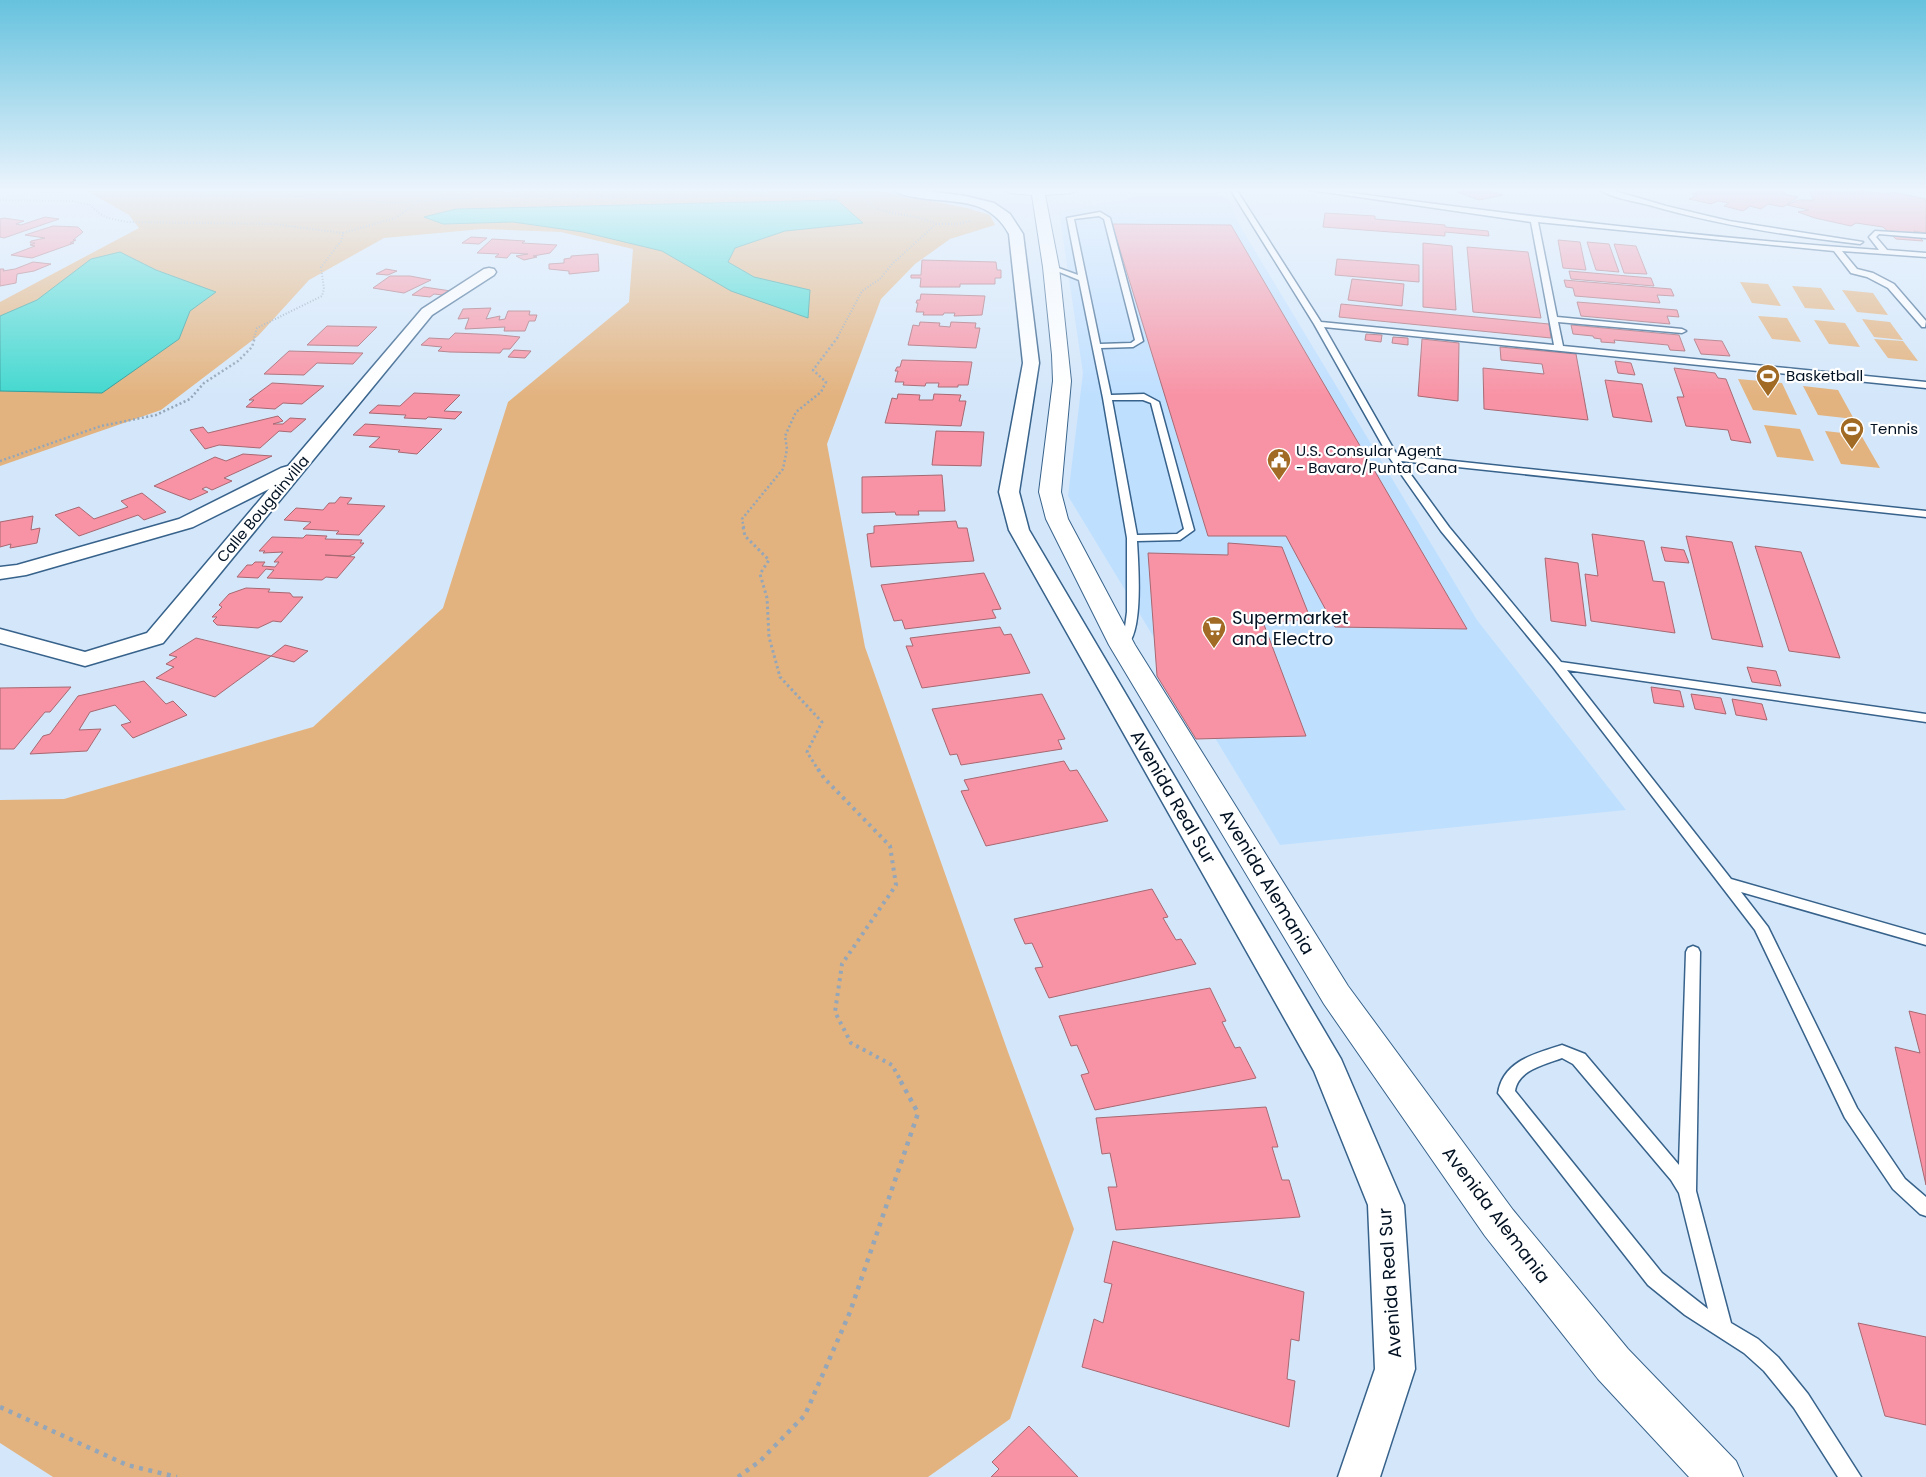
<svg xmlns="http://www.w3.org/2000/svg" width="1926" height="1477" font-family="Poppins,sans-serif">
	<rect width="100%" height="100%" fill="#d4e7fa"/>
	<path fill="#bfdfff" d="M1140,189h64l24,9 12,28 237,394 149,190 -346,35 -212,-349 15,-123 -24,-162 67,-11z"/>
	<path fill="#e3b37f" d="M75,189h797l95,19 23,7 5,10 -45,14 -35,25 -34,35 -54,145 38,203 143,405 66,177 -64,190 -82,58h-875l-53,-34v-643l64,-1 249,-72 130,-119 65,-206 121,-100 4,-53 -72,-17 -79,-3 -98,9 -75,42 -51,56 -97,74 -161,56v-164l139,-74 -10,-13 -44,-25z
		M1740,282l28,2 13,22 -29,-3z
		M1792,286l29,2 14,22 -30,-2z
		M1842,290l31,3 15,22 -31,-3z
		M1758,316l29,2 14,24 -29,-3z
		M1862,319l28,3 13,18 -29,-3z
		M1814,320l31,3 15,24 -31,-3z
		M1874,339l29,2 15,20 -30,-3z
		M1738,379l44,4 15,32 -44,-5z
		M1803,386l35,4 16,29 -36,-4z
		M1764,425l36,4 14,32 -37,-4z
		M1825,431l36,4 19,33 -39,-4z"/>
	<path fill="#43d8cf" stroke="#309d9b" d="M837,200l26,23 -78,8 -50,17 -7,14 26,15 56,13 -2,28 -77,-27 -69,-40 -79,-19 -70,-10 -70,2 -19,-7 32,-8z
		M120,252l36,18 60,22 -26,19 -11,28 -77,54 -102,-2v-75l37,-16 54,-41z"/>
	<path fill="#f893a5" stroke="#a76872" d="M1473,189h12l18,6 -24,5 -22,-8z
		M1701,189h74l11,4 -3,1 15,3 -15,10 -15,-3 -7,5 -11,-3 -7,5 -19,-5 5,-3 -11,-2 -7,3 -22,-5 8,-4 -5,-1z
		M1820,190l20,2 23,-1 26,3 3,-2 34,7v34l-12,-2 9,10 -27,-2 -13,-12 -27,-4 -5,3 -36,-8 -17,-6 11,-2 -22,-5 11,-5h16l-5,-8z
		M1325,213l50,3v3l70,6v2l43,4 1,5 -44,-4v4l-122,-9z
		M45,217l14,2 -55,19 -4,-1v-18l4,-1 20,3 -8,3 5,1z
		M1112,224l119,1 236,404 -132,-2 -49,-91h-78z
		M53,226l25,1 5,5 -10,8h3l-6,3h4l-42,15 -21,-3 24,-9 -5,-1 5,-2h-5l1,-2 14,-3 -20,-3z
		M471,237l16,1 -8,6 -17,-1z
		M492,239l33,2 -3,2 35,2 -7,8 -17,3 4,1 -13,3 -8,-4 12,-2 -17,-1 -4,5 -12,-1 4,-3 -22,-1z
		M1558,240l22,2 6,28 -23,-2z
		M1587,242l22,2 10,28 -23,-2z
		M1423,243l29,3 4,64 -33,-3z
		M1614,244l22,2 11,28 -23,-1z
		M1467,247l61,5 13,66 -68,-6z
		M598,254l1,17 -30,3v-3l-20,-2v-5l15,-1v-4l7,-1v-2z
		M1337,259l82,6v17l-84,-7z
		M922,260l74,2 1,8h4v8h-6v6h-35v3h-40l1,-9h-10v-3h10z
		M33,262l18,2 -17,7 -17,3 -1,9 -16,3v-17h4l-1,2 12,-2z
		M386,269l11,2 -9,4 -12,-1z
		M1569,271l82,7 3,8 -83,-7z
		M390,276h20l21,4 -27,13 -31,-5z
		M1352,279l52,5 -2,22 -54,-6z
		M1564,280l107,9 3,7 -17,-1 3,8 -85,-7 -2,-8 -7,-1z
		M424,287l27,4 -8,4 -9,-1 -4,3 -18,-2z
		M921,294l64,2 -3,19 -28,1 1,-3h-11l-1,2h-20l1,-3h-8l2,-9h-2l1,-3h3z
		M1577,302l100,8 2,7 -12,-1 3,8 -89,-8z
		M1341,304l208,20 2,14 -212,-21z
		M491,308l-5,11 14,-3 -1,4 6,-1 3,-8h22l-1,4h8l-2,6h-6l-4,10h-21l1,-4 -40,2 4,-11 -11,1 5,-10z
		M920,322l20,1 -1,3 11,1 1,-5 25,1 -1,5h5l-4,20 -68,-3 5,-20 6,1z
		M1571,325l108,10 6,16 -15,-1 -2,-5 -54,-5 1,3 -14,-1v-3l-7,-1 -1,-2 -20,-2z
		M327,326l50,1 -19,19 -51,-1z
		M455,333l45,2 20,2 -10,12h-7l-3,4 -50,-1 -12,-1 4,-4 -21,-2 8,-7 20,1z
		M1366,334l16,1 -1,7 -16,-2z
		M1393,337l15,1v7l-16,-2z
		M1422,339l37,4 -1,58 -40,-5z
		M1694,339l28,2 8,15 -29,-2z
		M1500,347l76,7 12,66 -104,-11 -1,-41 61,6 -2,-10 -41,-4z
		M514,350l17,1 -6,7 -17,-1z
		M289,351l74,2 -10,11 -36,-1 -13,12 -40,-1z
		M902,360l70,2 -4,23h-10v2h-20l1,-4h-13l-1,3 -22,-1 1,-3h-9l3,-11h-3l2,-4h3z
		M1615,361l16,2 4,12 -17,-2z
		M1674,368l41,5 3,5 8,1 25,64 -20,-3 -3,-10 -42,-4 -9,-29h7z
		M1605,380l37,4 10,38 -39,-5z
		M272,383l52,3 -22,18 -19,-1 -8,6 -29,-2 8,-7h-5z
		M414,393l46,2 -16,16 18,1 -7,7 -27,-2 -2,2 -22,-1 2,-3 -37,-2 9,-8 22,1z
		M898,394l22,1 -1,5h14l1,-6 27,1 -2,6h7l-5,25 -76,-3 7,-25 5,1z
		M278,416l5,5 -10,3h10l7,-6 16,1 -15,13 -12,-1 -19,17 -41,-3 -14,4 -15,-19 13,-3 5,6z
		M365,424l77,5 -25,25 -19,-2 2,-2 -31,-3 11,-10 -27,-2z
		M936,431l48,1 -3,34 -49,-1z
		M243,454l29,2 -48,22 8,3 -20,9 -6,-3 -4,2 6,3 -18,8 -36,-14 61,-29 11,4z
		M942,475l3,36h-27l1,4h-23l-1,-3 -33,1v-36z
		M142,493l24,19 -22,8 -6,-5 -59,21 -24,-21 24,-8 15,12 34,-12 -7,-6z
		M340,497l12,1 -5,6 38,2 -26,29 -23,-1 3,-3 -36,-2 8,-7 -27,-2 12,-12 27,2 6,-7h6z
		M33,516l-2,14 9,-2 -3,15 -27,5 1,-4 -11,3v-25z
		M956,521l2,7h9l7,33 -103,6 -4,-33 7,-1v-7z
		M1592,534l52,7 9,40 11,1 11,51 -84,-12 -6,-47 13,2z
		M306,535l21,1 -2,3 37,1 -2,3h4l-10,11 -5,2 -24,-1 30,2 -18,21 -11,-1 -4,3 -55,-2 7,-8 -8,-1 -8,9 -21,-1 10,-12h5l3,-3h10l-3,4 13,1 4,-5h-5l9,-10 -20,1 2,-2h-6l13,-14 31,1z
		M1686,536l46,6 31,105 -51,-8z
		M1228,543l54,4 29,73 -48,2 43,114 -110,3 -39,-63 -9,-123 80,2z
		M1755,546l46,6 39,106 -51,-7z
		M1661,547l23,3 5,13 -24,-2z
		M1545,558l33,5 8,63 -35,-5z
		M984,573l17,36 -9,1 4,8 -91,11 -3,-9 -8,1 -13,-36z
		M246,588l24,1 -2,3 22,1 3,4h10l-22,25 -8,-1 -15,7 -41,-3 -4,-4 4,-4h-5l10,-10 -3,-2 10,-11z
		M1000,627l4,8 7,-1 19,39 -108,15 -16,-42h7l-3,-8z
		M196,638l75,18 -56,41 -59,-19 18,-11 -8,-3 11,-7 -8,-2z
		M285,645l23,6 -14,11 -23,-6z
		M1747,667l29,4 5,15 -29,-4z
		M144,681l22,23 7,-3 14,14 -54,23 -12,-13 10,-3 -16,-17 -25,7 -11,18 22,-1 -14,22 -57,3 13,-18 7,-2 28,-38z
		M71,687l-21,25h-5l-31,37h-14v-61z
		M1651,687l29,4 4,16 -30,-4z
		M1042,694l23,45 -7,1 4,9 -101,16 -4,-11 -7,1 -18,-46z
		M1691,694l30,4 5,16 -31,-5z
		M1732,699l30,5 5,16 -31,-5z
		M1064,761l6,10 7,-1 31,51 -122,25 -25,-55 8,-1 -5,-10z
		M1152,889l16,28 -5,1 13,22 5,-1 15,25 -147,34 -14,-30 8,-1 -11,-24 -7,1 -11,-25z
		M1210,988l16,33 -4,1 13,26 5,-1 16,31 -161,32 -14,-35 8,-2 -12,-28 -6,1 -12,-30z
		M1909,1011l17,4v170l-31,-138 25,6z
		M1266,1107l12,40h-6l10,33h7l11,37 -184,13 -8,-43h9l-7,-34 -8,1 -6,-36z
		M1113,1241l191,51 -5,49 -8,-2 -4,40 8,2 -6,46 -207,-60 12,-48 9,4 9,-39 -8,-2z
		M1858,1323l68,14v88l-41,-9z
		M1029,1426l49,51h-87l8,-8 -7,-7z"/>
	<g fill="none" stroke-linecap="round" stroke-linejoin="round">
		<g stroke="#37628b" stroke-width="3">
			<path id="service" d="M1230,189h6l85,133 233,23 -23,-123 -227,-33h17c186,25 371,48 558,61l-10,-13 6,-6 51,3v4l-47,-4 -3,3 11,13 39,3v4l-84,-6 15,18 16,4 21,11 32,37 -1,6h-3l-34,-39 -21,-11 -16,-4 -17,-22 -296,-29 19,95 125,12 4,2 -4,2 -124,-11 5,24 363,36v6l-602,-61 73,128 529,56v6l-525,-56 48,66 112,135 365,52v8l-359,-52 164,209 195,56v10l-185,-53 27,35 89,181 48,71 21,18v19l-6,-2 -27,-25 -48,-71 -90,-188 -202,-263 -112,-136 -52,-74 -75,-133z
				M1598,189h10l58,17 63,15 134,21 -3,2c-71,-8 -142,-19 -211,-39 -16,-4 -37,-7 -51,-16z
				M1100,212l10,6 33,123 -10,6 -32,1 10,47 33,-1 15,8 35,128 -14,10 -43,1c1,20 8,102 -15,107l-6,-3 9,-18 2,-15v-74l-24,-140 -24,-118 -32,-13 6,-1 25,9 -11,-57zM1099,216l5,3 31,121 -4,3 -31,1 -26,-125zM1112,400h31l8,3 33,126 -7,5 -40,1z
				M1693,946l5,2 2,4 -4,239 35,132 27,16 20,18 30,37 53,83h-23l-44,-69 -30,-37 -20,-18 -59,-38 -37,-30 -150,-192c5,-32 36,-39 64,-48l23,9 94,111 7,-213 2,-4zM1562,1058l11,6 98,116 8,13 29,116 -46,-36 -147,-182c3,-21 29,-26 47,-33z"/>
		</g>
		<g stroke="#37628b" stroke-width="3">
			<path id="minor" d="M893,189h19l53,7 29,7 16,11 13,20 16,129 -20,129 10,38 312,529 63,146 11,164 -35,108h-42l37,-108 -7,-164 -54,-134 -305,-541 -10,-38 24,-129 -14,-129c-21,-39 -58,-30 -95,-37 -7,-1 -16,-3 -21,-8z
				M489,268l5,1 2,3 -2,3 -62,40 -269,328 -78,23 -85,-23v-14l85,23 62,-19 122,-144 -76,38 -167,48 -26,4v-12l17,-2 162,-46 102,-51 7,-2 134,-157 62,-40z"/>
		</g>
		<g stroke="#37628b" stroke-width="2">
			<path id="tertiary" d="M1003,189h76l-7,4 -27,2 14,72 12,114 -10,111 7,27 67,126 213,341 165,224 115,139 108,112 7,16h-54l-91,-98 -113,-143 -161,-232 -215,-359 -63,-126 -7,-27 14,-111 -1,-26 -9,-88 -11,-72 -22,-2z"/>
		</g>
		<path stroke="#94a6b8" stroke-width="2" stroke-dasharray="1 2" stroke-linecap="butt" d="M186,189l30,5 115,4 63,5 92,-7 189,2 77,-6 43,5 33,-8
			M0,200l72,1 18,4 10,9 8,4 19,4 146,2 70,9 -1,7 -21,27 3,22 -2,7 -65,32 -3,10
			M936,224h22l12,-3
			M343,233l52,-15 25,-17
			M837,338l25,-47 18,-12 12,-15 44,-40c-22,-12 -49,-6 -69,-22v-6l-15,-7h-15"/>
		<path stroke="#94a6b8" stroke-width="2.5" stroke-dasharray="2 2.5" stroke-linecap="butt" d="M0,461l101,-35 55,-11 34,-16 14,-16 34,-22 14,-14 3,-10
			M744,528l-2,-9 41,-50 4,-20 -2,-13 11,-24 25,-20 5,-10 -13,-12 25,-33"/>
		<path stroke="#94a6b8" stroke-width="3" stroke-dasharray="2.5 3" stroke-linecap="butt" d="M743,527l2,9 24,24 -9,14 7,24 2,39 11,40 42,45 -15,30 12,19"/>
		<path stroke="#94a6b8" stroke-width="4" stroke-dasharray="3 4.5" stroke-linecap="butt" d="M818,769l6,9 66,68 6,39 -54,79 -7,48 16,31 41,22 9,16"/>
		<path stroke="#94a6b8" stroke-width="4.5" stroke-dasharray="4 5.5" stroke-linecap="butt" d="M0,1407l127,58 50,12
			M738,1477l22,-16 45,-46 45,-103 68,-199 -18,-33"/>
		<use href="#service" fill="#fff" fill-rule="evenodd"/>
		<use href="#minor" fill="#fff" fill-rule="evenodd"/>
		<use href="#tertiary" fill="#fff" fill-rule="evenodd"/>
	</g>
	<linearGradient id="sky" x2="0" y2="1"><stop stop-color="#66c2de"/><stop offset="0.48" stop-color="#ecf4fd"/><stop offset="1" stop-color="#ecf4fd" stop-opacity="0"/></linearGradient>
	<rect width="1926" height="396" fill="url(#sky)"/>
	<defs>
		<g id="stadium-pin" transform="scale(1.25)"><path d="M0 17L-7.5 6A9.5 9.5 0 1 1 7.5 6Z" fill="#a16b25" stroke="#fff"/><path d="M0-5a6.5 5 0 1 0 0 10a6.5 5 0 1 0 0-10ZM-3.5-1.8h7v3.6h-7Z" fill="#fff"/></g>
		<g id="civic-pin" transform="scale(1.25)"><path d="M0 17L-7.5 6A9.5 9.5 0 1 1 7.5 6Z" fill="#a16b25" stroke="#fff"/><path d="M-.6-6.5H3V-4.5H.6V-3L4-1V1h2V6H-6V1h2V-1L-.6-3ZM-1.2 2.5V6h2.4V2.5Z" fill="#fff"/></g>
		<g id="supermarket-pin" transform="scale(1.25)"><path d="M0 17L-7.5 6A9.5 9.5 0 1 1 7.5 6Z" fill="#a16b25" stroke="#fff"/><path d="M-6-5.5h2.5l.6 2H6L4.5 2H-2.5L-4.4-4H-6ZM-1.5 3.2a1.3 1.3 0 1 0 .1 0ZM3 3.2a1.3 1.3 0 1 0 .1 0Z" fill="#fff"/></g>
	</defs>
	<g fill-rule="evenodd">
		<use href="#stadium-pin" x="1768" y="376"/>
		<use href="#stadium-pin" x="1852" y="429"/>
		<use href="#civic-pin" x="1279" y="460"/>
		<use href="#supermarket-pin" x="1214" y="628"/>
	</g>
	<g text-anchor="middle" stroke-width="4.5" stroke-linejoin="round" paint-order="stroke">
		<g font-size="15" fill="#031223" stroke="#fff" text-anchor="start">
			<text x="1786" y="381">Basketball</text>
			<text x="1870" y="434">Tennis</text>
			<text x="1296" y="456">U.S. Consular Agent<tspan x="1296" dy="17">- Bavaro/Punta Cana</tspan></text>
		</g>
		<g font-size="15" fill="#031223" stroke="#fff">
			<text transform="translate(263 509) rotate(-50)" y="5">Calle Bougainvilla</text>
		</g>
		<g font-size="18" fill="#031223" stroke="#fff" text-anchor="start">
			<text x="1232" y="624">Supermarket<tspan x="1232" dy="21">and Electro</tspan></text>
		</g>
		<g font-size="18" fill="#031223" stroke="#fff">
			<text transform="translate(1173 797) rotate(60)" y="6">Avenida Real Sur</text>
			<text transform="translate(1267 882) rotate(59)" y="6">Avenida Alemania</text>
			<text transform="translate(1496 1215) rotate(53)" y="6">Avenida Alemania</text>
			<text transform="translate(1390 1283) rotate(-94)" y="6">Avenida Real Sur</text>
		</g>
	</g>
</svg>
